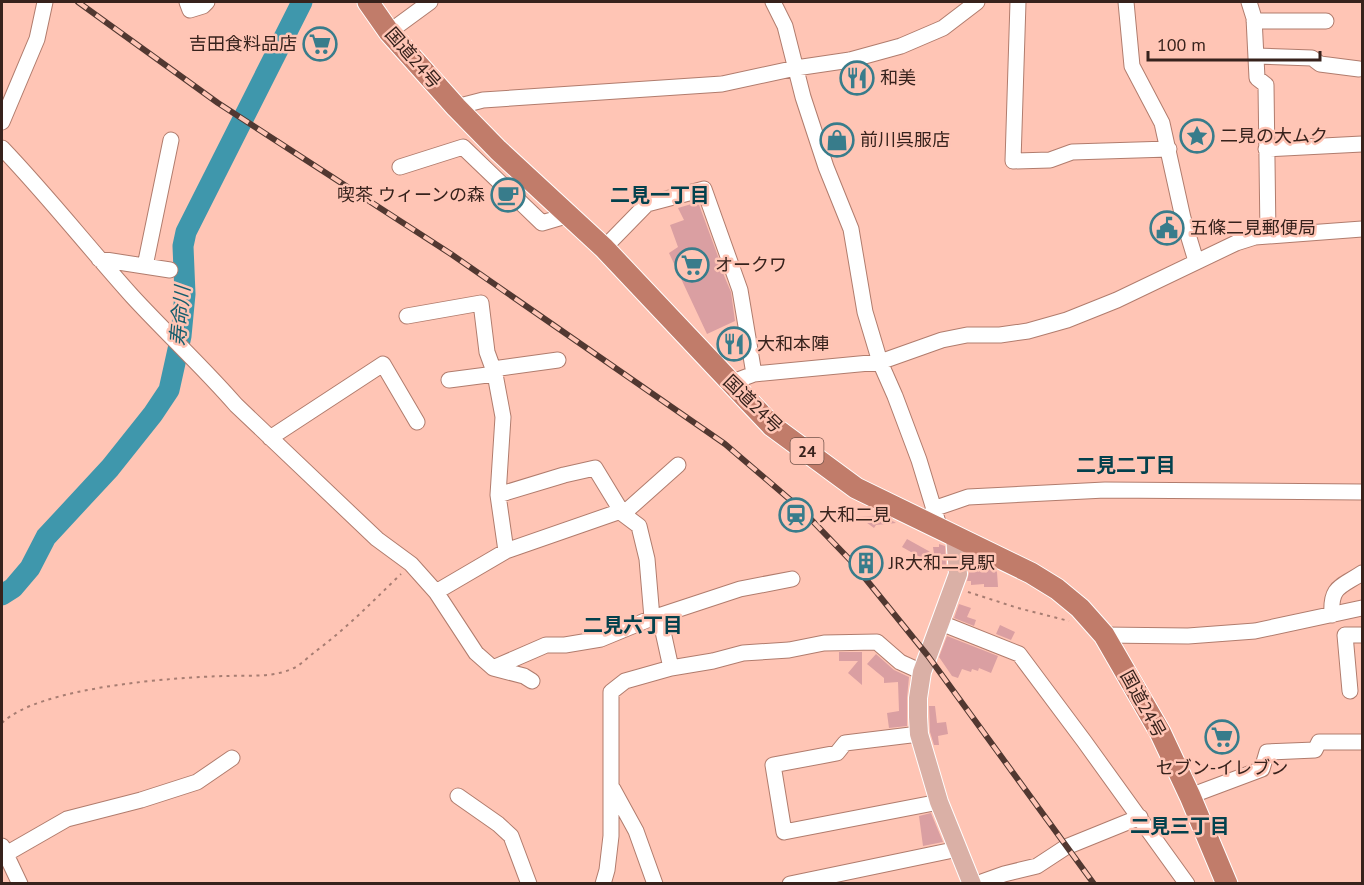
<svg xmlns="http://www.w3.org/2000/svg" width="1364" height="885" font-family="'PT Sans','Noto Sans JP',sans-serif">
	<rect width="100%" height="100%" fill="#ffc5b5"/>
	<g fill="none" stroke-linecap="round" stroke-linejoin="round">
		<path stroke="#3f97ac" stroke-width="21" d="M2,595l11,-7 17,-20 16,-31 64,-69 43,-54 16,-24 12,-54 4,-42 -2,-48 3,-14 116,-230"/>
	</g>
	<path fill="#da9fa2" d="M698,202l21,57h-2l14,33 4,29 -28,13 -38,-81 9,-6 -8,-22 14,-5 -6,-12z
		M882,515l14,8 -20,2 -2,3 -15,-11z
		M907,539l27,15 -1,-7h6v-3l6,2 1,19 -11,1 -1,-10 -14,1 -18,-10z
		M968,557l27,13 2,2 1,15h-14v-3l-13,1v-4h-4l2,-8z
		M959,604l12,4 -4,9 9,3 -2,6 -20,-8z
		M1000,625l15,7 -4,8 -15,-6z
		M947,636l51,20 -7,17 -12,-5 -1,3 -6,-2 -1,3 -9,-3 -4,9 -6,-2 -13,-19z
		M839,652h23v33l-14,-12 10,-12h-19z
		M876,654l18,16 15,7 -2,21v28l-18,2 -2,-15 12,-2 -1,-29 -14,1v-5l-17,-14z
		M929,706h6l2,17 9,-1 2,12 -10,2 1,9h-5l-4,-13z
		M931,813l12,29 -20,4 -4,-30z"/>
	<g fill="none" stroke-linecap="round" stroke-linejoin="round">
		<g stroke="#b17c6d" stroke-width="17">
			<path id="minor" d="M187,2l3,8 13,-4 4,-4
				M773,2l12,24 18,71 23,70 25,62 14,83 15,50 15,34 24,64 21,69
				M1018,2l-5,159 37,-1 22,-8 97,-3
				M1126,2l6,64 30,57 21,95 13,43
				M1249,2l5,16 3,60 9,7 2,151
				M1254,21h72
				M389,32l41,-30
				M1256,56l56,2 8,6 39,5
				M456,107l27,-7 239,-16 74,-16 54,-8 51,-14 42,-18 34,-26
				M2,122l35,-83 8,-37
				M2,148c45,47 86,99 130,148 34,37 71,71 104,109l141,134 34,25 25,28 70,-41 115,-40
				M1266,149l96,-5
				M400,167l63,-20 79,76 27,-8
				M604,248l43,-44 57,-15 36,101 14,84
				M99,259l71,11
				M145,266l26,-126
				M407,316l74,-13 6,49 8,22 8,43 -5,78 8,56
				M493,369l65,-9
				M449,380l46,-6
				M730,383l24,-9 126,-12 62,-22 25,-5h33l28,-4 39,-11 50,-20 119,-57 19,-6 107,-8
				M270,438l113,-74 34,58
				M498,495l66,-20 31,-7 28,46 16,12 8,33 5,59 10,9 9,41
				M933,509l35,-12 137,-7 257,2
				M623,514l55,-49
				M436,592l40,61 17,15 53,-23h19l36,-6 51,-21 88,-29 52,-10
				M1332,615c-2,-29 9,-28 30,-42
				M941,623l78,31 65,87 103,143
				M1104,635l84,1 67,-5 107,-23
				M493,668l31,8 8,5
				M1350,691l-5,-56h17
				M919,734l-74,9 -8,10 -64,12 11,67 155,-30
				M613,789l23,42 19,53
				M458,796l40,28 13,12 18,48
				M1190,796l72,-27 5,-17 48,-2 4,-8h43
				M2,846l18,38
				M6,854l61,-35 74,-19 56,-18 35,-24
				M603,884l4,-14 4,-34v-144l14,-11 46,-13 42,-7 30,-8 46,-3 35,-7 53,-1 23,20 22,10
				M790,884l168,-35
				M976,884l28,-10 33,-8 29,-19 74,-30"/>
		</g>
		<g stroke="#fff" stroke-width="20">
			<path id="major" d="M955,536l3,38 -36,98 -4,26v19l1,17 20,68 33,82"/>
		</g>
		<g stroke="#fff" stroke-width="23">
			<path id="highway" d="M368,2l21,30 67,75 42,43 106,98 168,178 84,62 175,85 26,16 23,19 24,27 56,97 30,64 37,88"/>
		</g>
		<path stroke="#a77d72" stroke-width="2" stroke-dasharray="3 4.5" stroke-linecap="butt" d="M968,592l50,16 51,13
			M2,723c36,-36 173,-46 225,-47 22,-1 46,2 67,-8 8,-4 15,-12 22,-17 31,-23 57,-50 85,-77"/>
		<use href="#minor" stroke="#fff" stroke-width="15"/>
		<use href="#major" stroke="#dab0a6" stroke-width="18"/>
		<use href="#highway" stroke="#c17c6a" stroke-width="21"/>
		<g stroke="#523831" stroke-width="6">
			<path id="rail" d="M78,2l140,101 233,151 274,190 76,65 51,53 76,94 166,228"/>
		</g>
		<use href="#rail" stroke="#ffc5b5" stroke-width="4" stroke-dasharray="11" stroke-linecap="butt"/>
	</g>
	<defs>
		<g id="supermarket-ring" transform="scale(1.725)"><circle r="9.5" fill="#ffc5b5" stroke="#387c8b" stroke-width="1.5"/><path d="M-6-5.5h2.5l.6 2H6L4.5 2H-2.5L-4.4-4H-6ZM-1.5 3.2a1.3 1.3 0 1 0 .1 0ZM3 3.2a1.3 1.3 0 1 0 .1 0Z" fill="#387c8b"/></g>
		<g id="restaurant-ring" transform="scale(1.725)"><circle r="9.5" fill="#ffc5b5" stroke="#387c8b" stroke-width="1.5"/><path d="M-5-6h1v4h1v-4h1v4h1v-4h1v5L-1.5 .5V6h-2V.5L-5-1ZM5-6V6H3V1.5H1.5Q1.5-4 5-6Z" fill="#387c8b"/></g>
		<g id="sight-ring" transform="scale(1.725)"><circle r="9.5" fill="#ffc5b5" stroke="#387c8b" stroke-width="1.5"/><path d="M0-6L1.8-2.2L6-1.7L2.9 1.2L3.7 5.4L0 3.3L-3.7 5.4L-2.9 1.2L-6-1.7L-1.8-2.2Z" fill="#387c8b"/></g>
		<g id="shop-ring" transform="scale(1.725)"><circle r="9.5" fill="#ffc5b5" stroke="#387c8b" stroke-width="1.5"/><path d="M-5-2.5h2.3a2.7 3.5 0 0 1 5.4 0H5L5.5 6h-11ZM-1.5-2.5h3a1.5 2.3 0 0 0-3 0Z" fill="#387c8b"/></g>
		<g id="cafe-ring" transform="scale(1.725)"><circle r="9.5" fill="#ffc5b5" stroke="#387c8b" stroke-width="1.5"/><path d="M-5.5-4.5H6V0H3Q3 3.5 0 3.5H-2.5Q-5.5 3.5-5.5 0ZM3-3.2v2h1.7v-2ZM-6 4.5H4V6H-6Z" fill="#387c8b"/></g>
		<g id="civic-ring" transform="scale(1.725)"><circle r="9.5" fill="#ffc5b5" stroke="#387c8b" stroke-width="1.5"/><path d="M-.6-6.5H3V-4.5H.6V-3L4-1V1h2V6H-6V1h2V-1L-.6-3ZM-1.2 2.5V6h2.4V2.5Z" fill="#387c8b"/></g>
		<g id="station-ring" transform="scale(1.725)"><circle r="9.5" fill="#ffc5b5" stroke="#387c8b" stroke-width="1.5"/><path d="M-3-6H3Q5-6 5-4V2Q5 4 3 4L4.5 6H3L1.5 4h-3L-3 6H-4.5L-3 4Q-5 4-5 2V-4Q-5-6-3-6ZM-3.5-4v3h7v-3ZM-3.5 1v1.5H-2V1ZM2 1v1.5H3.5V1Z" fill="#387c8b"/></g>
		<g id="building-ring" transform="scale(1.725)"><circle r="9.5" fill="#ffc5b5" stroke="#387c8b" stroke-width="1.5"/><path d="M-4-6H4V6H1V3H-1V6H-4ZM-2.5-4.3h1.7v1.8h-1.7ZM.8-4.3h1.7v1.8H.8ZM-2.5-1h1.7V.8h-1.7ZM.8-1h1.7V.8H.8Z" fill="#387c8b"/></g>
	</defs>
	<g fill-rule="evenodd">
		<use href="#supermarket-ring" x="320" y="44"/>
		<use href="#restaurant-ring" x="857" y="78"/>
		<use href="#sight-ring" x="1197" y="136"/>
		<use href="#shop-ring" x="837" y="140"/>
		<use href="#cafe-ring" x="508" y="195"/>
		<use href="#civic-ring" x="1167" y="228"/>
		<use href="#supermarket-ring" x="692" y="265"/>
		<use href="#restaurant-ring" x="734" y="344"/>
		<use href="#station-ring" x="796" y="515"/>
		<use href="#building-ring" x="866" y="563"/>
		<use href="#supermarket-ring" x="1222" y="737"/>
	</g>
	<g text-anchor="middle" stroke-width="5" stroke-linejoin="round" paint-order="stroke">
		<rect fill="#ffc5b5" stroke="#73534a" stroke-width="1.5" x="790.5" y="438" width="33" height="26" rx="4.5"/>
		<g font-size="16" font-weight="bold" fill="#37221c">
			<text x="807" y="457">24</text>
		</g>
		<g font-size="18" fill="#37221c" stroke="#ffc5b5" text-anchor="start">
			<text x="297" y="50" text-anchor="end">吉田食料品店</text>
			<text x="880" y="84">和美</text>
			<text x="1220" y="142">二見の大ムク</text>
			<text x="860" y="146">前川呉服店</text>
			<text x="485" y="201" text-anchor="end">喫茶 ウィーンの森</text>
			<text x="1190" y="234">五條二見郵便局</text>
			<text x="715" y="271">オークワ</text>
			<text x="757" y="350">大和本陣</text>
			<text x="819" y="521">大和二見</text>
			<text x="889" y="569">JR大和二見駅</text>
			<text x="1222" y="774" text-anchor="middle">セブン-イレブン</text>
		</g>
		<g font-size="18" fill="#37221c" stroke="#ffc5b5">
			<text transform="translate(413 58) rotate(49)" y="6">国道24号</text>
			<text transform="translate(753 404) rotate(44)" y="6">国道24号</text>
			<text transform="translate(1143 704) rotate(61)" y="6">国道24号</text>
		</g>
		<g font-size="20" font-weight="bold" fill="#03414d" stroke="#ffc5b5">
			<text x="660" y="202">二見一丁目</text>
			<text x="1126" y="472">二見二丁目</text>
			<text x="633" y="632">二見六丁目</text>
			<text x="1180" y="833">二見三丁目</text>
		</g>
		<g font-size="20" font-style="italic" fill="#155d6d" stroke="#ffc5b5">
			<text transform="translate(180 316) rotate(-85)" y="7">寿命川</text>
		</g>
	</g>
	<rect width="1364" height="885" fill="none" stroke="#37221c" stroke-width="6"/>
	<path d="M1148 51v9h172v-9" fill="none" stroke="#37221c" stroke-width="3"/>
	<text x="1157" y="51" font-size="18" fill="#37221c" stroke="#ffc5b5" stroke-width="4.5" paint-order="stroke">100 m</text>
</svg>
